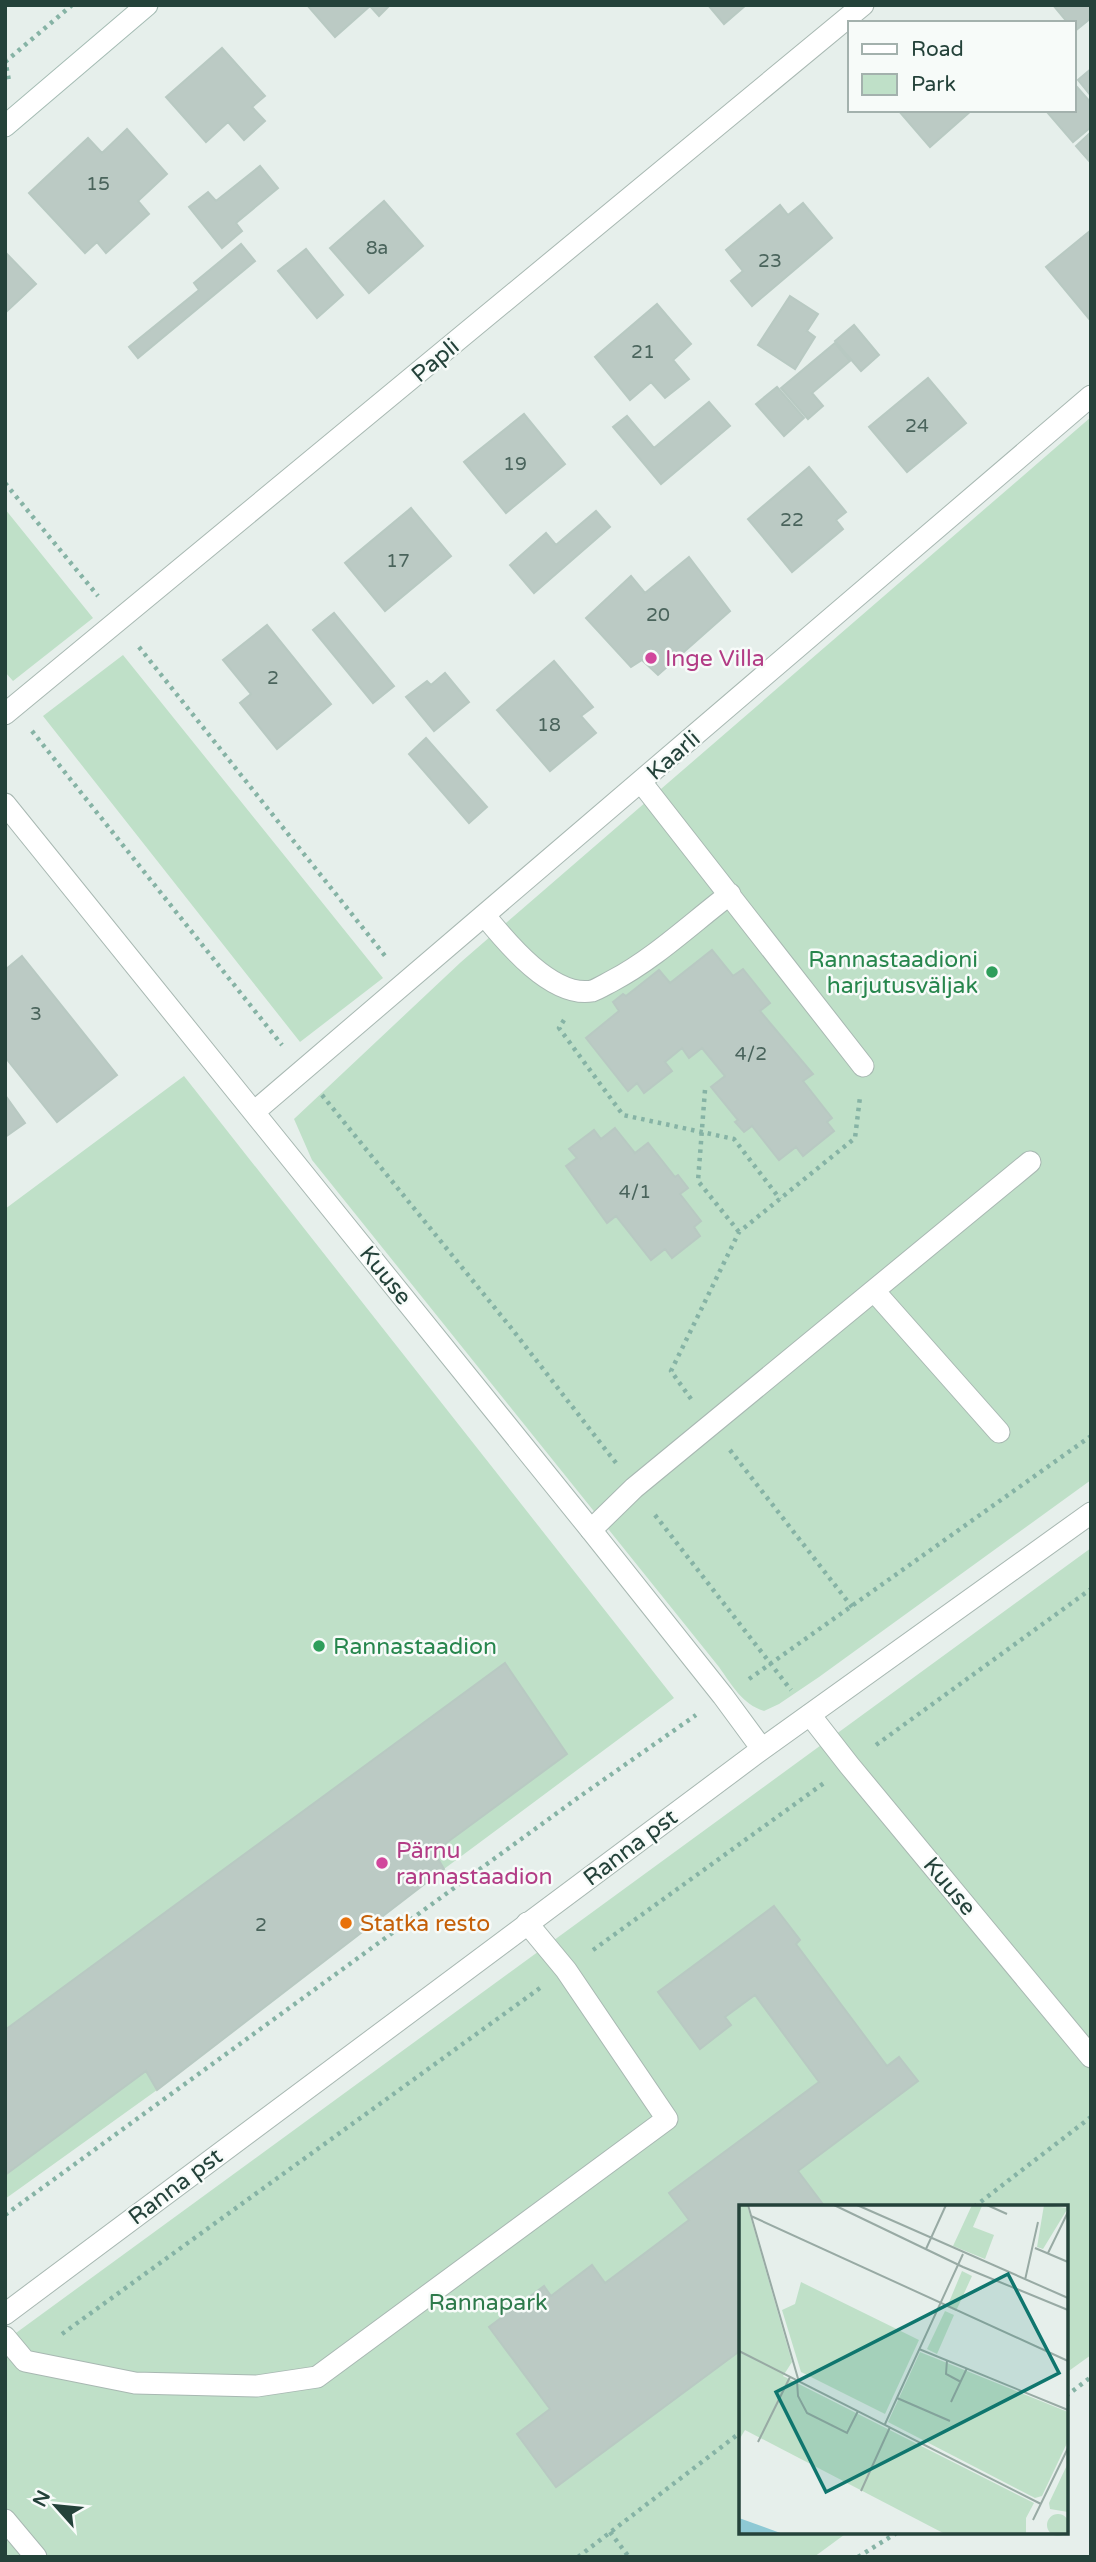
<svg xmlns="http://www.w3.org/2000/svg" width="1096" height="2562" font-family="'Varela Round',sans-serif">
	<rect width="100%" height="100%" fill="#e6efeb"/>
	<path fill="#bfe0c8" d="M1091,417v1063l-272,197 -40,27 -15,7c-22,-7 -32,-26 -45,-44l-407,-507 -18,-41 167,-157z
		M5,509l88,109 -80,63 -8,-9z
		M123,655l260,323 -83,64 -257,-326z
		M184,1076l490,622 -230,171 -287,221 -152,109v-990z
		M1091,1548v807l-25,18v-166h-325v325h107l-34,25h-809v-216z"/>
	<path fill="#bbcac4" stroke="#b8c9c2" stroke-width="2" d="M307,5h83l-11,11 -9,-10 -35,31z
		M708,5h38l-22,19z
		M1053,5h38v13l-16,13 -2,-8h-5z
		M222,48l43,48 -13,11 13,14 -21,19 -16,-18 -22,20 -40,-45z
		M1091,69v27l-13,-16z
		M1077,87l14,16v24l-18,15 -26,-30 3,-2h23v-20z
		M898,110h74l-42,37z
		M127,129l40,45 -29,27 11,13 -43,39 -9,-11 -12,11 -56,-60 59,-55 14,15z
		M1091,132v31l-15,-17z
		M260,166l18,22 -42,35 6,8 -20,17 -33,-41 19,-15 8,9z
		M384,201l39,45 -54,47 -39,-45z
		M803,203l29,35 -80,68 -21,-25 12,-10 -17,-21 54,-45 8,10z
		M1091,230v90h-1l-44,-53z
		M241,244l14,17 -117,97 -9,-11 70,-57 -5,-7z
		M306,249l37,46 -26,23 -39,-47z
		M5,252l31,32 -31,29z
		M790,296l28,18 -11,17 8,6 -20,32 -37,-24z
		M657,304l34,40 -18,16 16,19 -24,19 -14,-16 -21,18 -35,-43z
		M854,325l25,30 -18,16 -26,-30z
		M835,343l15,18 -38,32 11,13 -15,13 -27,-31z
		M928,378l38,45 -59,49 -38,-45z
		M777,387l27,31 -20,18 -28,-32z
		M709,402l21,24 -69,58 -48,-57 14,-11 27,32z
		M524,414l41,50 -59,49 -42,-51z
		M809,467l37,45 -10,8 7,9 -51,43 -44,-53z
		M411,508l40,48 -66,55 -40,-48z
		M596,511l14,16 -76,66 -24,-28 36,-32 10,12z
		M689,557l41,54 -72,64 -16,-15 -11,7 -45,-49 45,-42 14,17z
		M334,613l60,73 -21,17 -60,-73z
		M267,625l64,79 -54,45 -37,-46 11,-9 -28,-34z
		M554,661l39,46 -12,9 15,17 -46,38 -53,-61z
		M445,673l24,29 -35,29 -28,-34 21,-16 4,4z
		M426,738l61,69 -18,16 -60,-69z
		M712,950l21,26 10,-7 27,34 -10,8 53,63 -10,7 29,37 -5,4 7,9 -31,25 -7,-9 -17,13 -27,-34 -8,6 -9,-10 3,-2 -27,-33 14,-11 -23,-28 -13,10 -7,-10 -17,14 7,9 -28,22 -7,-10 -9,8 -42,-53 33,-27 -6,-9 10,-8 3,2 33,-26 11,13z
		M22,956l95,119 -60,47 -52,-65v-87z
		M5,1095l20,28 -20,14z
		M615,1128l20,25 13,-10 27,34 3,-2 10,13 -8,6 21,27 -7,6 6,9 -28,22 -7,-9 -14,11 -35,-44 -9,7 -41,-57 11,-8 -8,-9 25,-19 7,9z
		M505,1663l62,91 -133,98 10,17 -287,221 -11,-19 -141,104v-145z
		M774,1906l26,34 -4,4 91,122 12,-9 19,24 -120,90 27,36h-84v143l-185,137 -39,-53 33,-25 -61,-82 55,-41 7,10 41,-31 13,18 84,-63 -20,-27 150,-111 -64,-87 -30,22 6,8 -31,24 -42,-57z"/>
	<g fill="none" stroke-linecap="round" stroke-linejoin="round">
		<g stroke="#a8b8b2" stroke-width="23">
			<path id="lane" d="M641,782l222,284
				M485,916c22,27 67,82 107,75 6,-2 14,-7 20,-10 42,-22 80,-58 118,-87
				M875,1292l124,140
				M591,1530l43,-42 396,-326
				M810,1715l39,50 242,292
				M5,2337l20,24 110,22 122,3 60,-9 350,-258 -101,-149 -39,-47
				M5,2520l31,37"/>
		</g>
		<g stroke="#a8b8b2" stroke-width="23">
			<path id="street" d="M5,714l858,-709
				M5,804l586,726 132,166 39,53
				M254,1112l837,-716
				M5,2314l757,-565 329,-236"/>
		</g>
		<g stroke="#a4bbb3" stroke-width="23">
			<path id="secondary" d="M5,126l142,-121"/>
		</g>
		<path stroke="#86b3a5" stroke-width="4.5" stroke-dasharray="3.5 5" stroke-linecap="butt" d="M5,59l4,22
			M5,62l67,-57
			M5,483l93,113
			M139,647l247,310
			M32,731l250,314
			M564,1020l-5,8 64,87 111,24 46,60
			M705,1090l-7,91 41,51
			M322,1095l190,234 104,134
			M691,1399l-20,-28 68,-139 116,-94 5,-41
			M730,1450l122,157
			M655,1515l136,175
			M749,1679l342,-243
			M876,1745l215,-156
			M593,1950l231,-167
			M974,2207l117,-90
			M5,2215l574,-418 117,-82
			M62,2334l478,-346
			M1066,2396l25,-19
			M610,2532l19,25
			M578,2557l163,-125
			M858,2557l40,-25"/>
		<use href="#lane" stroke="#fff" stroke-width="21"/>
		<use href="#street" stroke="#fff" stroke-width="21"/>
		<use href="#secondary" stroke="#fff" stroke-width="21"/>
	</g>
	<g fill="#d1479c" stroke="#f7fbf9" stroke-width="2.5">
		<circle cx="651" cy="658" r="7"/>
		<circle cx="382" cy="1863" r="7"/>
	</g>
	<g fill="#2e9e5b" stroke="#f7fbf9" stroke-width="2.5">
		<circle cx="992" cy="972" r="7"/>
		<circle cx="319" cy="1646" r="7"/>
	</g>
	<circle fill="#e8710a" stroke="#f7fbf9" stroke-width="2.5" cx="346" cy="1923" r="7"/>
	<g text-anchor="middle" stroke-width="5" stroke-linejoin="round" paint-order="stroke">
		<g font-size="19" fill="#4a645c">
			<text x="98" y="190">15</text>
			<text x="377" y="254">8a</text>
			<text x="770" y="267">23</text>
			<text x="643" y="358">21</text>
			<text x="917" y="432">24</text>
			<text x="515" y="470">19</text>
			<text x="792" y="526">22</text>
			<text x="398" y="567">17</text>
			<text x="658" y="621">20</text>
			<text x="273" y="684">2</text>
			<text x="549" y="731">18</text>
			<text x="36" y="1020">3</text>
			<text x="751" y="1060">4/2</text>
			<text x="635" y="1198">4/1</text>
			<text x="261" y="1931">2</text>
		</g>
		<g font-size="23" fill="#24423a" stroke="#f7fbf9">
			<text transform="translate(435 360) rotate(-40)" y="8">Papli</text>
			<text transform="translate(673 755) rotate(-41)" y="8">Kaarli</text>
			<text transform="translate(386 1275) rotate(51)" y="8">Kuuse</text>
			<text transform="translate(630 1847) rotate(-37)" y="8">Ranna pst</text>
			<text transform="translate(950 1886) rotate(50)" y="8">Kuuse</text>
			<text transform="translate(175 2186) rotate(-37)" y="8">Ranna pst</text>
		</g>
		<g font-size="23" fill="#b23c85" stroke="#f7fbf9" text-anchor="start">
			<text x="665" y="666">Inge Villa</text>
			<text x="396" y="1858">Pärnu<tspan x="396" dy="26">rannastaadion</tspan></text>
		</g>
		<g font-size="23" fill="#27864d" stroke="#f7fbf9" text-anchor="end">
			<text x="978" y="967">Rannastaadioni<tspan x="978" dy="26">harjutusväljak</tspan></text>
			<text x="333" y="1654" text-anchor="start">Rannastaadion</text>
		</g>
		<g font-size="23" fill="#c56008" stroke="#f7fbf9" text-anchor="start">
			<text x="360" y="1931">Statka resto</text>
		</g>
		<g font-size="23" fill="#2d7a4b" stroke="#f7fbf9">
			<text x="488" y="2310">Rannapark</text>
		</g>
	</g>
	<g transform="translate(739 2205)">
		<rect width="329" height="329" fill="#e6efeb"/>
		<path d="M0,0h8l45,157 -9,14 251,127 -8,15v16h-81l-200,-104 -6,10zM233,0l10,1 -9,21 21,8 -9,24 -32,-13zM305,0l24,3 -25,41 -6,-2zM223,66l10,5 -16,35 -9,-4zM62,77l118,58 -34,74 -84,-42 -19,-62 13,-6zM206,106l9,4 -17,39 -10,-5zM181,147l148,60v29l-26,55 -7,2 -147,-76zM329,258v49l-18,-3 -1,-6zM308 320a11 11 0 1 1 22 0a11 11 0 1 1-22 0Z" fill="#bfe0c8"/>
		<path d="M0,313l44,16h-44z" fill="#8ec9d4"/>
		<path fill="none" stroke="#98aaa4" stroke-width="2" d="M9,0l51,177M95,0l129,62 105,43M118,0l211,93M248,0l20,9M12,11l317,145M296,43l33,14M187,44l20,-44M309,48l20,-41M286,75l13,-58M180,144l149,61M0,146l302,153M208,155l-1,14 15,8M58,176l1,15 9,17 40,20 11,-22M158,193l53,23M212,197l16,-34M146,219l78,-170M19,237l32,-65M122,286l29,-64M294,315l35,-72"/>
		<path fill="#0f766e" fill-opacity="0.15" stroke="#0f766e" stroke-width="3.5" d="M269,69l51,99 -233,119 -50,-100z"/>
		<rect width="329" height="329" fill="none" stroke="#24423a" stroke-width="3.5"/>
	</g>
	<rect width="1096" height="2562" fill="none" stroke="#24423a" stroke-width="14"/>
	<rect x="848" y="21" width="228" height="91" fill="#f7fbf9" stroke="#a3b1ad" stroke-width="2"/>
	<rect x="862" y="44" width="35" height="10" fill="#ffffff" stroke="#a3b1ad" stroke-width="2"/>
	<text x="911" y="56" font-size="21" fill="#24423a">Road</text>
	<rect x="862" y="74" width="35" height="21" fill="#bfe0c8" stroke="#a3b1ad" stroke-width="2"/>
	<text x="911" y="91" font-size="21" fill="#24423a">Park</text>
	<g transform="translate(56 2506) rotate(297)" stroke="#f7fbf9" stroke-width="5" paint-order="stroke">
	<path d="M0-5L12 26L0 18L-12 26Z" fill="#24423a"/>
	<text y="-10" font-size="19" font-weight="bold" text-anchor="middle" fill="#24423a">N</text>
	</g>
</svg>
